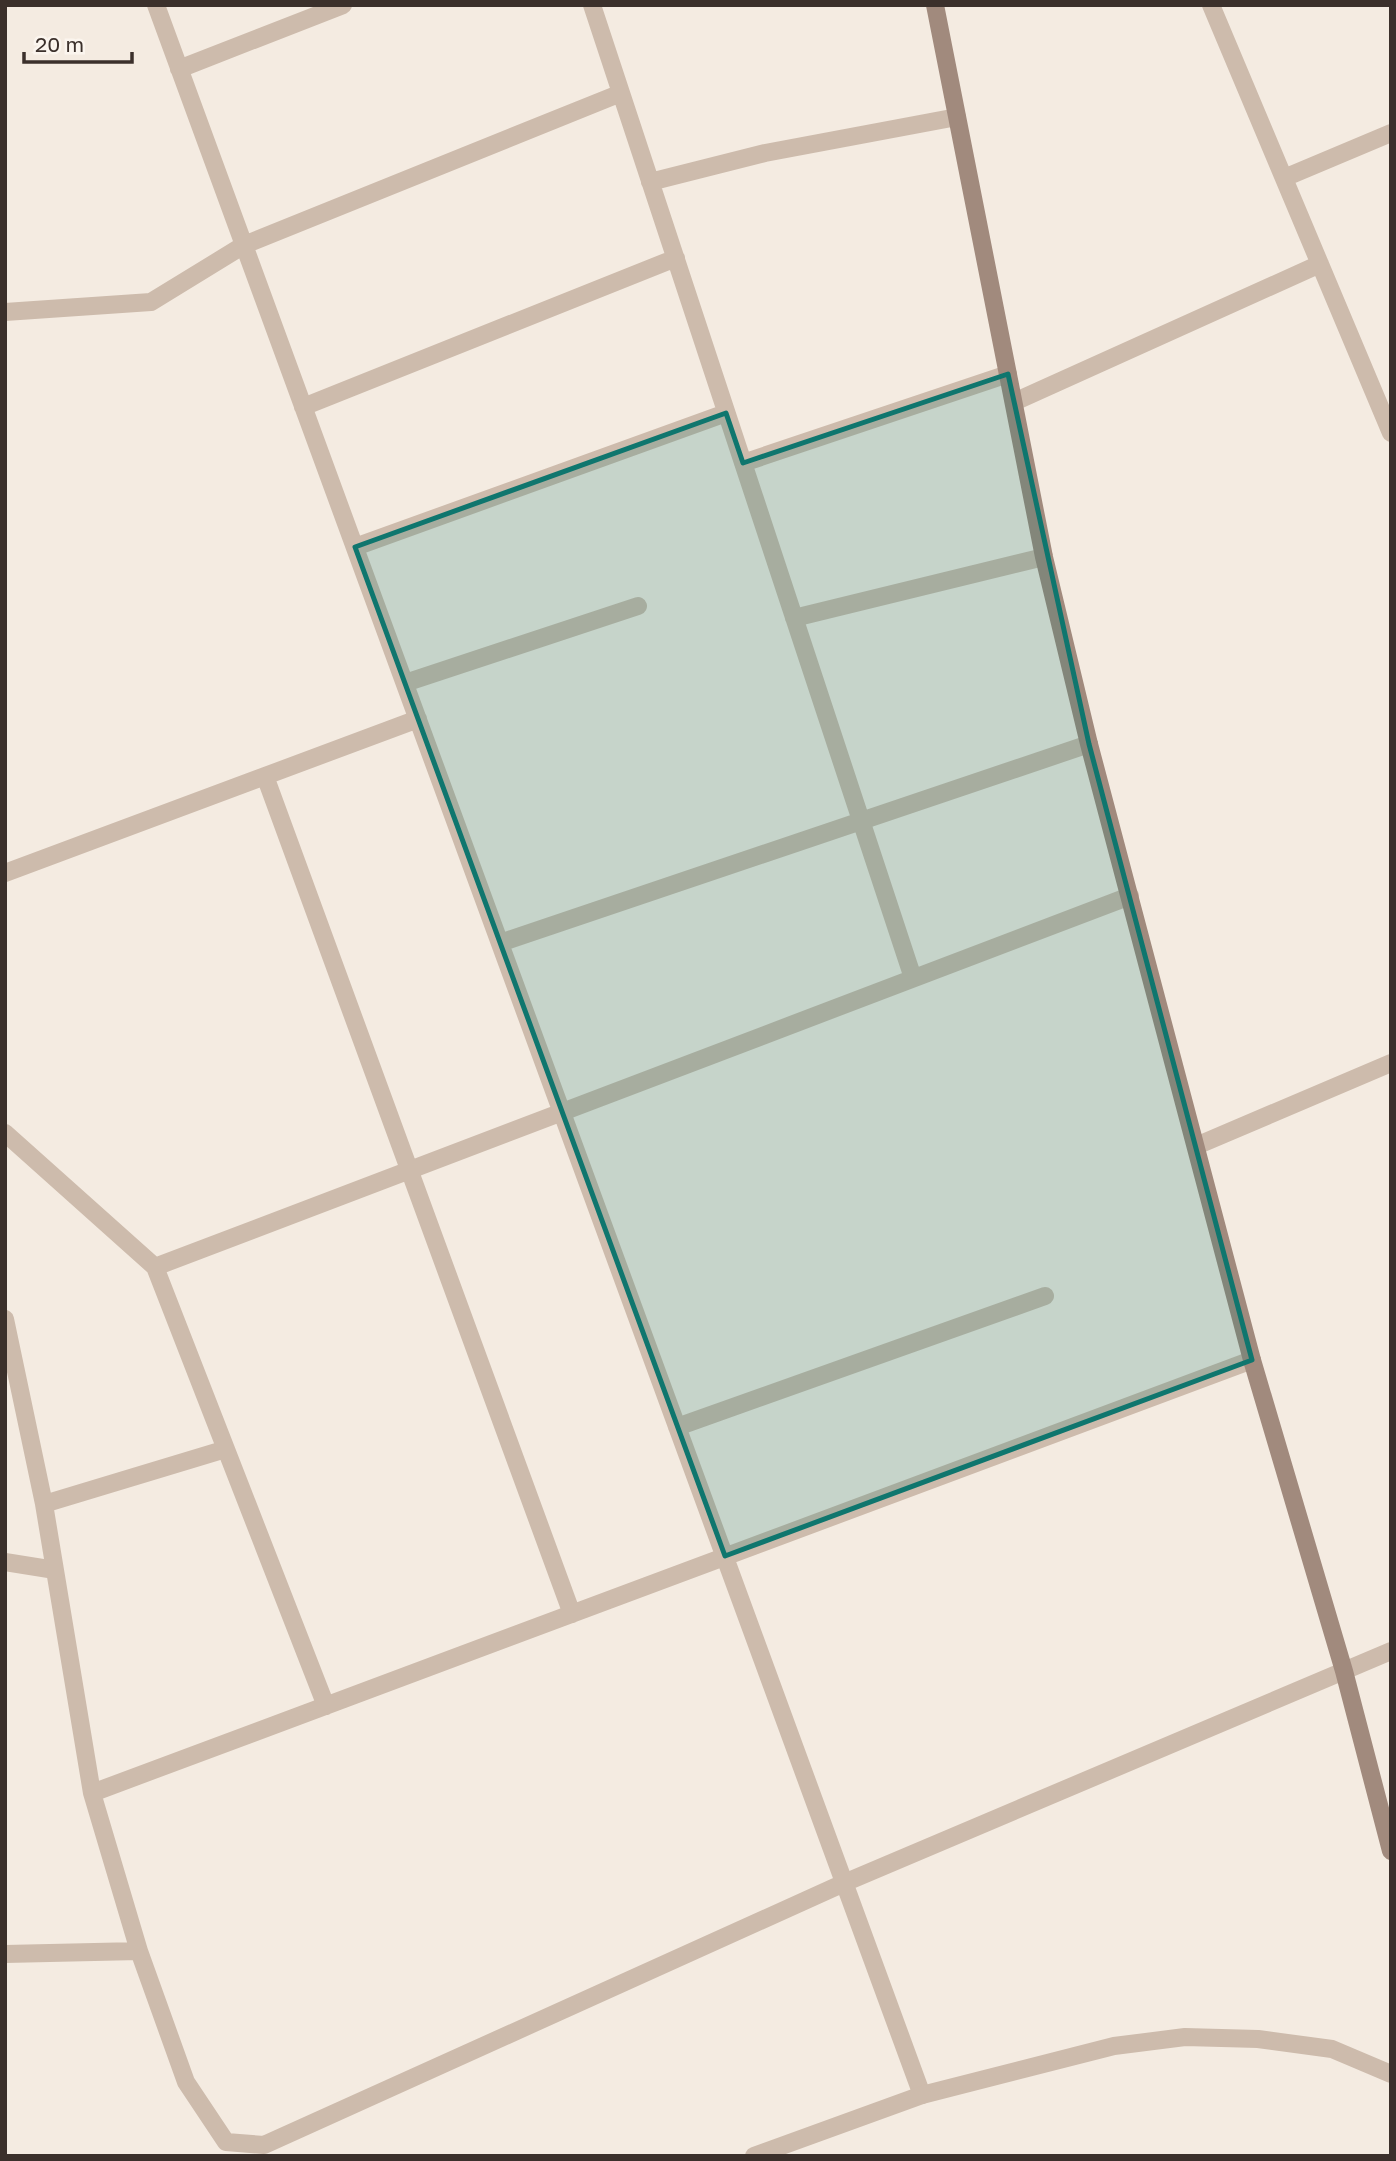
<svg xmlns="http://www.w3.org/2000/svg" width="1396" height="2161" font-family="'Golos Text',sans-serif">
	<rect width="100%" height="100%" fill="#f4ebe1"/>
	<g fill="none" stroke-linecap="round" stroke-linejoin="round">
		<path stroke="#cdbbac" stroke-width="18" d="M156,5l766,2090
			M592,5l321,973
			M1211,5l180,428
			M179,69l164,-64
			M1284,178l107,-45
			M650,182l115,-29 192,-36
			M5,312l146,-10 93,-57 377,-152
			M1014,402l306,-138
			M303,407l373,-149
			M743,463l265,-89
			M355,547l371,-134
			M794,618l250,-61
			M405,683l233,-77
			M265,776l307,838
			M5,873l413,-154
			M500,943l589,-199
			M5,1133l150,134 171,439
			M1196,1146l195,-83
			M155,1267l975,-371
			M5,1319l39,185 48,289 47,158 47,131 40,60 38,3 580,-262 547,-232
			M677,1427l368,-131
			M44,1504l182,-55
			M5,1562l50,8
			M92,1793l1160,-433
			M5,1954l134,-3"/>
		<path stroke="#cdbbac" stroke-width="18" d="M754,2156l168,-61 192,-49 71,-9 73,2 74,10 59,25"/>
		<path stroke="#a18a7d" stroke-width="18" d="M935,5l109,552 45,187 163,616 92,311 47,180"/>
	</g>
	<path fill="#0f766e" fill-opacity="0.2" stroke="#0f766e" stroke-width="5" stroke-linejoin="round" d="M1008,374l81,370 163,616 -527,196 -370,-1009 371,-134 17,50z"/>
	<rect width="1396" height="2161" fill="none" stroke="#3b302b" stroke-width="14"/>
	<path d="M24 52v10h108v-10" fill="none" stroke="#3b302b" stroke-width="3.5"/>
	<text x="35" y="52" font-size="21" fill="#3b302b" stroke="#fbf5ee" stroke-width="5" paint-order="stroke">20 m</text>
</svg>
